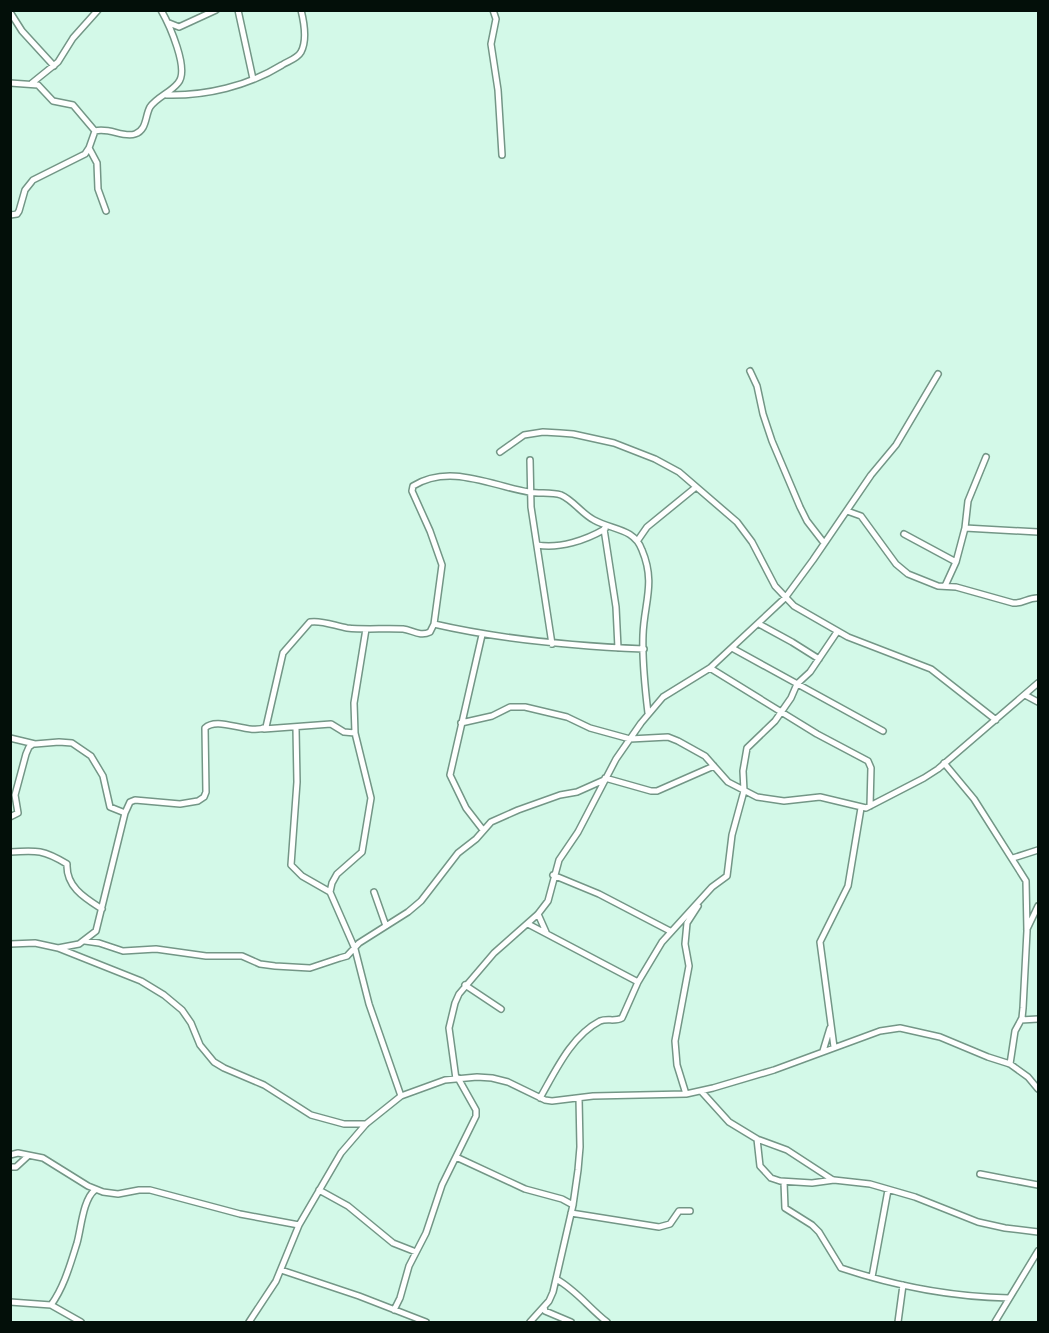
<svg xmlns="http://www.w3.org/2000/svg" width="1049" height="1333" font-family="Karla,sans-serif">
	<rect width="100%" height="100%" fill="#d3f9e8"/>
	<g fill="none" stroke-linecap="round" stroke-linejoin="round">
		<g stroke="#739686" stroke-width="8">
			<path id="street" d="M238,10l15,69
				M493,10l3,9 -5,25 7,46 4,65
				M10,12l12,19 32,35
				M169,23l10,4 37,-17
				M10,83l28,2 15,16 20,4 22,26
				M32,83l26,-21 15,-24 25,-28
				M166,95c40,1 82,-9 116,-30 6,-4 15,-6 19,-13 6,-11 3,-30 0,-42
				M89,148l8,15 1,26 8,22
				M10,215l7,-1 2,-3 6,-21 8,-10 52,-26 4,-6 6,-17c14,-4 28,7 40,3 12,-4 10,-18 15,-27 7,-10 20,-14 28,-24 12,-13 -9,-59 -17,-73
				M750,371l7,15 6,28 9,27 28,66 7,14 17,22
				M500,452l24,-17 19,-3 17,1 13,1 41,9 41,16 24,13 58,50 15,20 23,44 19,20 54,31 83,32 65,51
				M530,460l1,47 21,137
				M847,511l14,5 35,48 12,10 30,12 18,1 57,16c10,1 16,-6 25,-5
				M965,528l73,4
				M604,529l12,78 2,41
				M904,534l52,28
				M638,540l9,-13 49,-40
				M537,545c23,4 49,-5 68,-16
				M945,586l11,-24 9,-34 3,-27 18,-44
				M434,624c69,16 139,22 210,25
				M759,624l33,18 27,17
				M366,629l-12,74 1,30 16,65 -9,54 -25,22 -5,9 -2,9 25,57 14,55 32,92
				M482,635l-32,140 16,33 17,22
				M732,648l151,83
				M710,668l107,66 51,27 3,7 -1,38
				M1025,695l13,7
				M461,723l31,-7 18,-9h15l42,10 23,11 40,11 38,-2 10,4 27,15 23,26 29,15 27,4 36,-4 46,11 58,-30 14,-9 100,-86
				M296,728l1,54 -6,83 11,11 28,16
				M264,729l67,-5 13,8 11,1
				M10,738l25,6 24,-2 13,1 19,13 12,20 7,31 15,6
				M944,763l30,36 52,82 1,50 -4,77 -1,10 -7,13 -5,33
				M605,778l46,13h6l57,-25
				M10,817l8,-4 -3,-18 11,-41 3,-7 4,-3
				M10,852c27,-2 34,-2 57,12 -1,23 18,34 35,45
				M1013,858l25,-8
				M553,875l46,19 71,37
				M374,892l12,34
				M538,914l8,18
				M528,924l110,58
				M1027,929l11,-23
				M85,941l14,2 24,8 33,-2 50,7h36l18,8 15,2 35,2 30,-10 7,-2 12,-13 49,-31 13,-11 37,-48 18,-14 15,-17 27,-12 42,-15 17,-3 27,-12
				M10,944l25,-1 23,5 83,33 23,14 18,15 9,13 9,22 14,17 10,6 40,17 47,30 33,9h22
				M58,948l21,-4 17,-13 29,-118 5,-11 5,-2 45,4 18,-3 6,-4 2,-5 -1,-64c13,-13 44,8 61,-1l17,-74 27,-31c12,-2 25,4 37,6 19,2 37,0 56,1 9,1 17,8 27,3l4,-8 8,-59 -12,-34 -18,-40 1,-5c37,-23 79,0 116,6 10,2 22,0 32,3 12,5 21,19 33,25 18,10 40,8 48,30 14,33 2,53 1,85 -1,26 2,53 5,78
				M465,985l36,24
				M1021,1020l17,-1
				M834,1047l-14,-105 28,-56 13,-78
				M823,1051l7,-23
				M456,1079l-7,-51 6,-25 4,-9 35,-41 44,-39 10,-13 11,-41 19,-28 38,-73 25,-36 22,-26 47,-29 75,-70 28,-38 58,-85 25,-30 42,-71
				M701,1091l28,31 28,17 3,27 11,12 9,3 32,2 22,-3 36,4 45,13 63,25 27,6 33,4
				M686,1094l-9,-29 -2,-24 14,-75 -4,-22 2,-21 11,-17
				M540,1098c15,-26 31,-62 60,-77 7,-3 15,1 22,-3l16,-36 24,-40 50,-55 15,-11 5,-41 12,-44 -1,-20 4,-23 28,-27 16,-23 6,-14 13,-12 27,-40
				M757,1139l30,11 46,30
				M10,1155l8,-2 25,5 45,28 15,6 15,2 21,-4h11l90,24 59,11
				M456,1157l69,32 37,10 11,6
				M10,1167h6l12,-11
				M980,1174l58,11
				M784,1182l1,26 27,17 7,7 22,36c54,18 111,29 168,30
				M319,1190l29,16 45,37 23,9
				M571,1213l88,14 11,-3 9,-13h11
				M281,1270l78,26 67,26
				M872,1277l16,-87
				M556,1279c19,10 34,30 51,43
				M10,1302l41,3 30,17
				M51,1305c13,-18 19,-40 26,-62 4,-14 6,-44 18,-53
				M544,1307l1,4 26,11
				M394,1310l6,-12 9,-32 17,-33 16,-48 34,-69v-6l-18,-32
				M249,1322l27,-41 23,-56 42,-72 25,-29 35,-28 44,-16 32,-3 15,1 16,4 37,18 7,1 41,-5 93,-2 27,-6 61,-18 106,-39 20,-3 40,9 48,20 22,7 18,13 10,12
				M530,1322l19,-21 4,-9 20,-87 5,-35 2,-23 -1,-49
				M898,1322l5,-37
				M995,1322l43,-71"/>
		</g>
		<use href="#street" stroke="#fff" stroke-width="5"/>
	</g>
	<rect width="1049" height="1333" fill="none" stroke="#030f09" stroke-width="24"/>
</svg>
